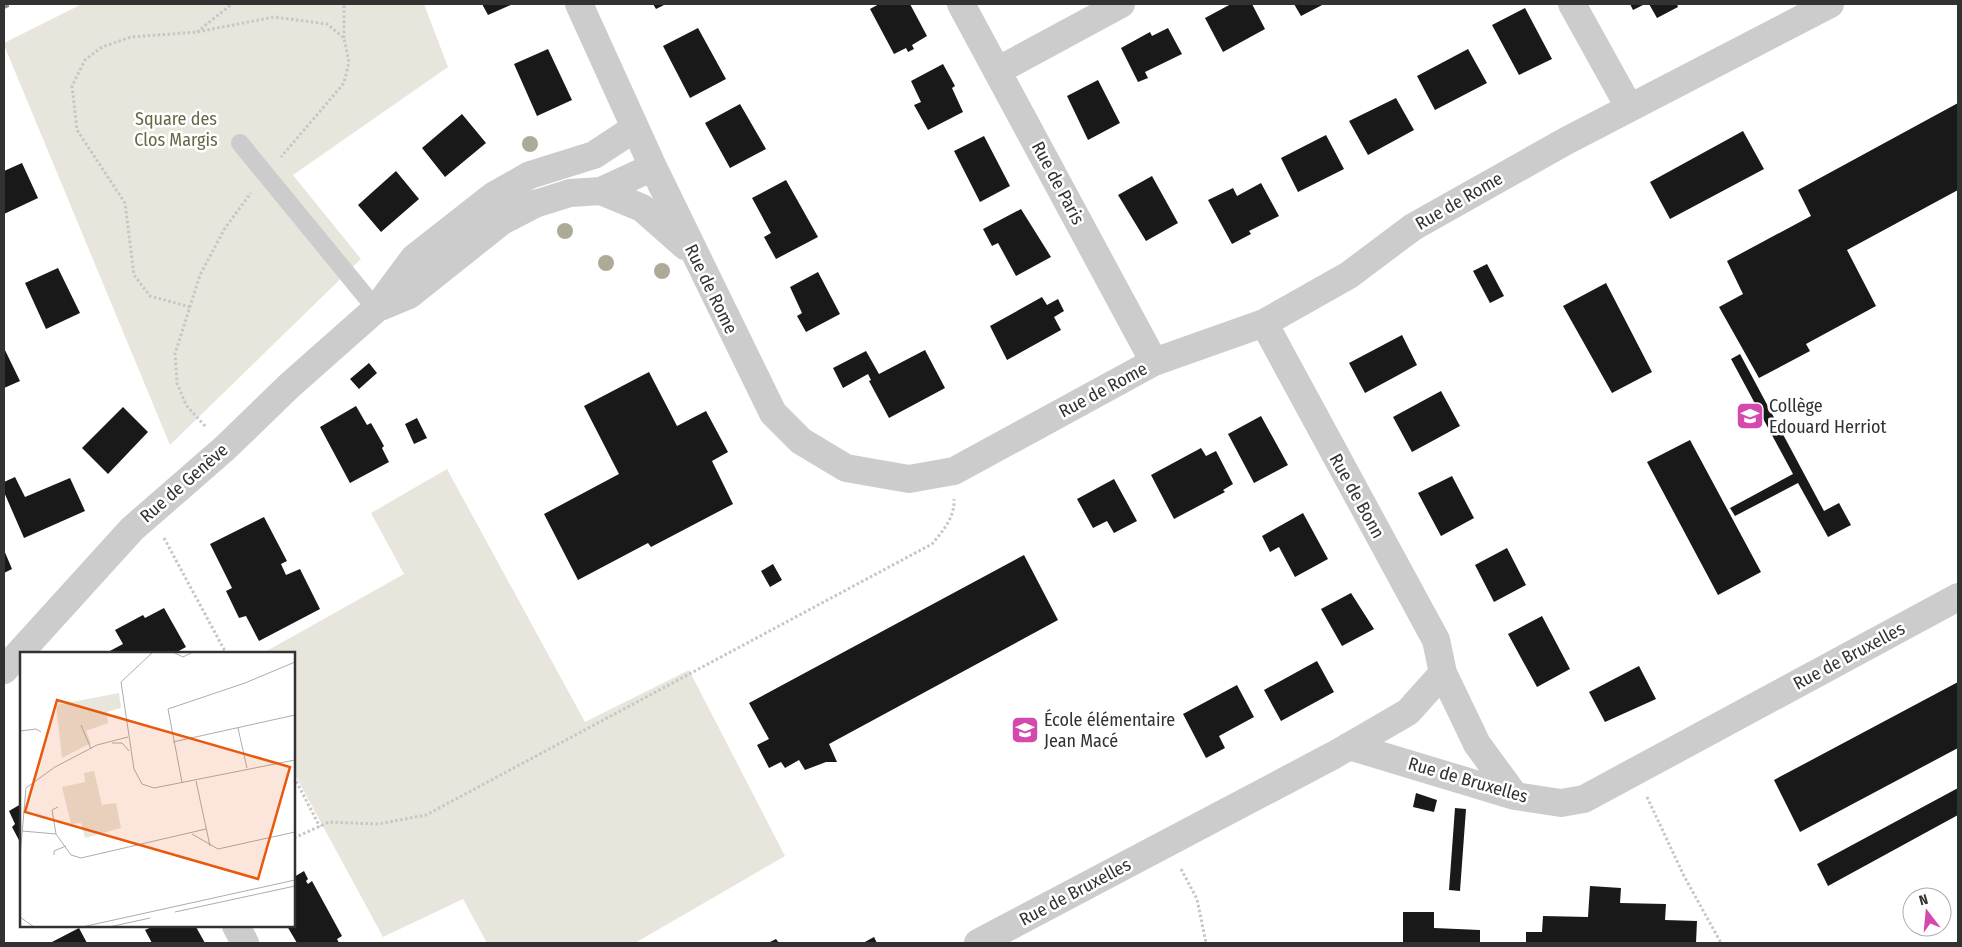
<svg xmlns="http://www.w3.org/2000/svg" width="1962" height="947" font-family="'Fira Sans Condensed',sans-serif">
	<rect width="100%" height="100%" fill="#fff"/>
	<path fill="#e8e6dc" d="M82,4h342l24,63 -155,108 68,84 -191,186 -166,-400v-2z
		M447,469l138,253 104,-52 96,186 -150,87h-148l-24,-44 -80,38 -89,-164v-120h-31l141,-79 -33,-61z"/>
	<path fill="#191919" d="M482,4h31l-25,11z
		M653,4h13l-10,5z
		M879,4h31l17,32 -15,9 2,4 -6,3 -2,-4 -12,6 -24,-45z
		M1231,4h21l13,25 -42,23 -18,-34z
		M1294,4h30l-23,12z
		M1630,4h15l-12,6z
		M1649,4h28l1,3 -21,11z
		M1525,8l27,51 -33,16 -27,-50z
		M698,28l28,51 -36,19 -27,-52z
		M1168,28l14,26 -37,18 3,6 -10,4 -17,-34 29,-16 2,4z
		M548,49l24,51 -35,16 -23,-52z
		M1468,49l19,34 -52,27 -18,-34z
		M943,64l12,22 -3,2 11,24 -35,18 -14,-25 7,-3 -10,-21z
		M1098,80l22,43 -32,17 -21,-44z
		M1396,98l18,32 -46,25 -19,-34z
		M1958,103v87l-111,60 29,56 -70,38 4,7 -51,27 -40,-71 24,-13 -16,-33 84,-45 -13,-26z
		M740,104l26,45 -36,19 -25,-45z
		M462,114l24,29 -41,34 -23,-29z
		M1743,131l21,38 -94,50 -20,-37z
		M1326,135l18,34 -46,23 -17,-34z
		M984,136l26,50 -30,16 -26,-51z
		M22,163l16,35 -34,16v-43z
		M396,171l23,28 -38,33 -23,-27z
		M1152,176l26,47 -32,18 -28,-46z
		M786,180l32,57 -42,22 -12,-22 7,-4 -19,-35z
		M1261,183l18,33 -30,15 2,3 -19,10 -24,-44 25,-12 4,8z
		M1021,209l30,48 -35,19 -18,-33 -6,3 -9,-17z
		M1487,264l17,32 -14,7 -17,-32z
		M58,268l22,45 -34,16 -21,-46z
		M818,272l22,42 -34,18 -9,-16 5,-3 -12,-26z
		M1606,283l46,89 -40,21 -49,-87z
		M1042,297l5,8 11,-6 6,12 -10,6 7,13 -54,30 -17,-34z
		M1402,335l15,30 -52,28 -16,-30z
		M4,348l16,33 -16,7z
		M925,350l20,38 -56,30 -20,-37 2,-1 -3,-6 -25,14 -10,-20 33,-17 13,23z
		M1740,354l84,157 15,-8 12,22 -23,12 -30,-54 -63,33 -5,-8 63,-34 -62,-115z
		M369,363l8,10 -18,16 -9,-10z
		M649,372l28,54 29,-15 22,41 -16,9 21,43 -82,43 -3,-4 -70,37 -34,-66 75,-40 -35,-68z
		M1441,391l19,35 -48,26 -19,-35z
		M356,406l11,19 4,-2 13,23 -2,2 7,14 -39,21 -30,-56z
		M123,407l25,25 -40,42 -26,-26z
		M1261,416l27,49 -34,18 -26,-49z
		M417,418l10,20 -13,6 -9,-20z
		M1690,440l71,132 -43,23 -71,-133z
		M1201,448l5,8 10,-5 17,33 -10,6 2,2 -51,27 -23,-44z
		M1452,476l22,42 -33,18 -23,-43z
		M15,477l10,20 45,-19 15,33 -61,27 -20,-46v-10z
		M1114,479l23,42 -23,12 -7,-12 -14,7 -16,-29z
		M1303,513l25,46 -33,18 -16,-30 -9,5 -8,-16z
		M264,517l23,44 -6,3 5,11 14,-6 20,40 -61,32 -13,-25 -7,2 -13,-27 6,-3 -22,-44z
		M1507,548l19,37 -32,17 -19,-37z
		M4,550l8,19 -8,4z
		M1024,555l34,65 -229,124 8,18h-11l-21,8 -6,-10 -14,8 -4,-6 -12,6 -12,-23 12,-6 -20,-36z
		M773,564l9,16 -12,7 -9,-16z
		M1351,593l23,36 -32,17 -21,-37z
		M164,608l22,39 -11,6h-69l17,-9 -8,-14 28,-15 2,3z
		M1542,616l28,53 -33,18 -29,-53z
		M1317,661l17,31 -53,29 -17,-31z
		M1639,666l17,33 -51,23 -16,-30z
		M1958,682v66l-158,84 -26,-52z
		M1237,685l17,32 -35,19 6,12 -19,10 -23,-44z
		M1958,788v27l-130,71 -11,-22z
		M1416,793l21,7 -3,12 -21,-5z
		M21,804v45l-2,-3 2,-2 -9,-17 3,-3 -6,-13z
		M1455,808l11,1 -6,82 -11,-1z
		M304,871l4,8 -2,2 2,3 4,-3 30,55 -5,3 2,4h-42l-10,-17h7v-49z
		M1590,886l31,2 -1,15 46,1 -1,16 32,1 -1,22h-170v-11h16l1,-16 45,1z
		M1403,912h31v16l46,2v13h-77z
		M154,926l42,1 9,16h-53l-7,-13z
		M79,928l8,15h-37z
		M874,937l3,6h-14z
		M776,939l3,4h-11z"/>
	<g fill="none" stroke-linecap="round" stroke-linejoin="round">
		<path stroke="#c6c6c6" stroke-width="3" stroke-dasharray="2.5 2.5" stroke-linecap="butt" d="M197,32l35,-28
			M344,38v-34
			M190,307l-40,-11 -16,-21 -9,-72 -48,-73 -5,-44 13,-26 17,-13 29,-10 66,-5 77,-15 53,7 17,14 5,24 -5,21 -63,74
			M205,426l-19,-21 -9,-22 -2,-29 25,-79 25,-47 26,-35
			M164,538l62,115
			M294,777l26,50
			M1647,797l37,79 37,67
			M294,838l35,-16 49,2 48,-9 506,-271c11,-13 23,-27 22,-45
			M1181,869l16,30 9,44"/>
		<path stroke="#ccc" stroke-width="18" d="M240,143l136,166"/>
		<path stroke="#ccc" stroke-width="28" d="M579,4l74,163 120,246 28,28 45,27 63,11 45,-8 200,-109 110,-39 85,-48 64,-48 153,-86 264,-137
			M961,4l193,358
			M1572,4l57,103
			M997,71l124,-67
			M601,191l52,-24
			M380,307l29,-12 93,-74 33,-17 35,-11 31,-2 41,17 43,38
			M1264,323l172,317 7,33 34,71 38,52
			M4,670l128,-141 93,-81 64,-62 87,-77 38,-51 79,-62 37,-21 64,-20 41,-27
			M1349,746l166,50 46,7 23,-4 374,-202
			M236,926l9,17
			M978,943l356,-188 74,-43 35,-39"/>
		<path stroke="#878787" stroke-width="4" stroke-dasharray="5 4" stroke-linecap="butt" d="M4,7l7,-3"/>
	</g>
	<g fill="#adab98">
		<circle cx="530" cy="144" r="8"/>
		<circle cx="565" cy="231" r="8"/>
		<circle cx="606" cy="263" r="8"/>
		<circle cx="662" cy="271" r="8"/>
	</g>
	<defs>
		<g id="school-square" transform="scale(1.4375)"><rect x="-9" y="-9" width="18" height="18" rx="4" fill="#d449ae" stroke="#fff"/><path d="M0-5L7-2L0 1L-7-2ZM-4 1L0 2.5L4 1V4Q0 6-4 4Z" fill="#fff"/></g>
	</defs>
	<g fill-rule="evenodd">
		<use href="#school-square" x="1750" y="416"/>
		<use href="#school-square" x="1025" y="730"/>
	</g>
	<g text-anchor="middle" stroke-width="5" stroke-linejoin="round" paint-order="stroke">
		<g font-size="18" fill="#6a6643" stroke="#fff">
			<text x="176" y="125">Square des<tspan x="176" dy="21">Clos Margis</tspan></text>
		</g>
		<g font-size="18" fill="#323232" stroke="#fff">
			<text transform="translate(1058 183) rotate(62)" y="6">Rue de Paris</text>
			<text transform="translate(1459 201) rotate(-30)" y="6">Rue de Rome</text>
			<text transform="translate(711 289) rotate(64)" y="6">Rue de Rome</text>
			<text transform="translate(1103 390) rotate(-28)" y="6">Rue de Rome</text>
			<text transform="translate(184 483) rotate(-41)" y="6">Rue de Genève</text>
			<text transform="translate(1357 496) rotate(61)" y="6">Rue de Bonn</text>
			<text transform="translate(1849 656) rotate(-28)" y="6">Rue de Bruxelles</text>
			<text transform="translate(1468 780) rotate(16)" y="6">Rue de Bruxelles</text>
			<text transform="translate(1075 892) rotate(-28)" y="6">Rue de Bruxelles</text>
		</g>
		<g font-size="18" fill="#323232" stroke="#fff" text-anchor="start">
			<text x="1769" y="412">Collège<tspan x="1769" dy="21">Edouard Herriot</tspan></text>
			<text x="1044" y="726">École élémentaire<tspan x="1044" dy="21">Jean Macé</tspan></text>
		</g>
	</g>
	<g transform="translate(20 652)">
		<rect width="275" height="275" fill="#fff"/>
		<path d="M99,41l2,15 -14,4 1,11 -22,8 5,12 -29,15 -6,-53zM74,119l8,34 14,-2 5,25 -36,10 -4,-15 -10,1 -9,-37 23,-5 -1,-9z" fill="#e8e6dc"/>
		<path fill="none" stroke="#adadad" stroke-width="1" d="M133,0l-32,30 13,87 8,15 12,4 141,-28M153,0l10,5 10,-5M61,73l10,24M218,76l9,40M0,79l16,-2 5,3M153,90l122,-27M92,91h10l7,8M176,129l14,65M162,130l-14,-73 77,-26 50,-21M2,179l34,3 15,21 10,3 125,-29M36,182l-4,-24 6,-3M172,182l26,15 77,-17M34,203v-4l12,-5M0,205l6,-69 29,-21 42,-22 31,-8M155,260l120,-26M0,265l14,10M62,275l213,-47M89,275l41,-9"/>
		<path fill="#e8590c" fill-opacity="0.15" stroke="#e8590c" stroke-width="2.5" d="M37,48l233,67 -32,112 -233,-67z"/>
		<rect width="275" height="275" fill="none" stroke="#323232" stroke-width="2.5"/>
	</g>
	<rect width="1962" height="947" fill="none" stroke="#323232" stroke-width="10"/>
	<g transform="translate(1927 912) rotate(344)"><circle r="24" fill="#ffffff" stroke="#adadad"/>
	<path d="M0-4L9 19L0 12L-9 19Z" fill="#d449ae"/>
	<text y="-8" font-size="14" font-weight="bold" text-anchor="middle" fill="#323232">N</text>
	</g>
</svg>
